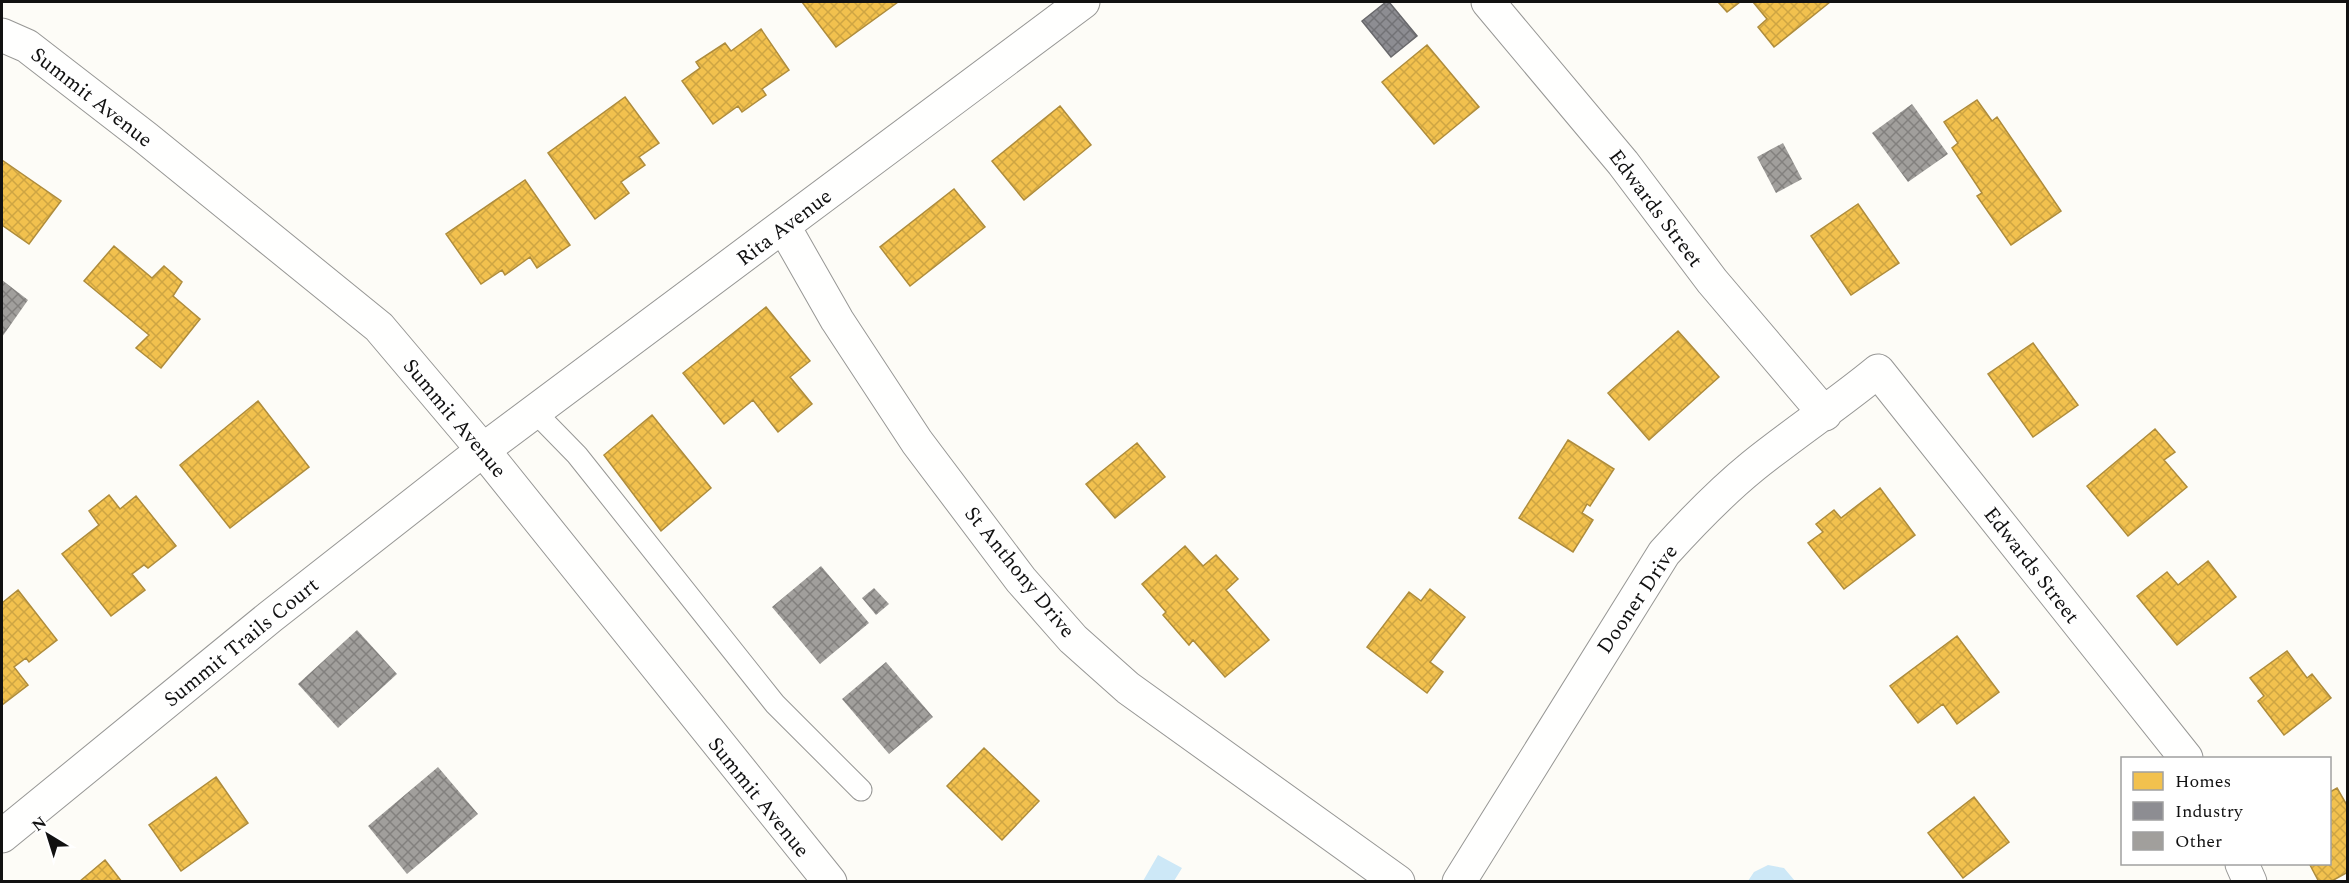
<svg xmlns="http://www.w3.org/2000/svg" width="2349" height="883" font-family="Spectral,serif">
	<defs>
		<pattern id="homes-cross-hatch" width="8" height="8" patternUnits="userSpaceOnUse" patternTransform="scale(1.5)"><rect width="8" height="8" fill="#f2c14e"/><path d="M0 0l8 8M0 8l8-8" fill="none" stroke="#cea543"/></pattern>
		<pattern id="industry-cross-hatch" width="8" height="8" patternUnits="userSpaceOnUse" patternTransform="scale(1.5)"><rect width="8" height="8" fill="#8d8d92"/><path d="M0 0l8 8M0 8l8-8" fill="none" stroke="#727276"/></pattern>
		<pattern id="building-cross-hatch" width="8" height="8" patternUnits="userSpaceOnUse" patternTransform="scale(1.5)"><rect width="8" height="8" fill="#a19f9c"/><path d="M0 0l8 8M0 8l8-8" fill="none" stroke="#82807e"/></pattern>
	</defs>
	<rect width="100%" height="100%" fill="#fdfcf7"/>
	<path fill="#cde8f7" d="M1158,855l24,13 -8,13h-31z
		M1768,865l16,3 11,13h-47l6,-9z"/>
	<path fill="url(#homes-cross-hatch)" stroke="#ae8c3c" stroke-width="1.5" d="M802,2h96l-62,45z
		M1718,2h22l-13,10z
		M1753,2h77l-56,45 -16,-20 9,-8z
		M761,29l28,41 -27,19 4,6 -24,17 -4,-6 -25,18 -31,-43 18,-13 -4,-6 29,-19 6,8z
		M1427,45l52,62 -45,37 -52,-62z
		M625,97l34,46 -20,14 6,8 -24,17 8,11 -34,26 -47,-66z
		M1977,100l15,21 5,-4 64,94 -50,34 -34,-49 5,-3 -30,-45 6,-5 -14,-21z
		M1060,106l31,39 -67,55 -32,-39z
		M2,160l59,41 -32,43 -27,-19z
		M525,180l45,65 -33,23 -7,-11 -25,18 -3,-5 -21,14 -35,-50z
		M954,189l31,38 -75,59 -30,-39z
		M1858,204l41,59 -48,32 -40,-59z
		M114,246l38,32 12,-12 18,16 -9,14 27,23 -39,49 -25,-20 13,-13 -65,-54z
		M766,307l44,54 -20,16 22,27 -34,28 -25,-32 -29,24 -41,-51z
		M1678,331l41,46 -70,63 -41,-47z
		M2033,343l45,62 -45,32 -45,-63z
		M258,401l51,66 -79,61 -50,-63z
		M652,415l59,73 -50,43 -57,-76z
		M2155,429l20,23 -11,8 23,27 -59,49 -41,-50z
		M1568,440l46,29 -24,37 -3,-2 -5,9 11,7 -20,32 -54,-34z
		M1137,443l28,34 -50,41 -29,-34z
		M1880,488l35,47 -71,54 -36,-46 15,-11 -7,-8 18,-14 7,8z
		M109,495l11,14 16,-13 40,50 -28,22 -4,-3 -12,9 13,16 -34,26 -49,-62 37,-29 -10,-14z
		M1185,546l18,20 13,-11 22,24 -12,11 43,50 -44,37 -32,-37 -4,5 -26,-30 3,-3 -24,-28z
		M2208,561l28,36 -59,48 -40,-49 30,-24 11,13z
		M1430,589l35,28 -35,45 13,10 -16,21 -60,-46 42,-55 12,9z
		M18,590l39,50 -28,22 -3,-4 -12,9 14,18 -26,20v-102z
		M1957,636l42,56 -42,32 -14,-20 -25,19 -28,-37z
		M2287,651l20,27 5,-4 19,24 -47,37 -26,-34 6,-5 -14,-18z
		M984,748l55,53 -37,39 -55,-54z
		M216,777l32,46 -67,48 -32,-46z
		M2337,788l11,19v65l-18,10h-11l-9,-17 20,-1v-72z
		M1974,797l35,45 -46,36 -35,-45z
		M105,860l17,22h-43z"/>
	<path fill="url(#industry-cross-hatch)" stroke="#68686b" stroke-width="1.5" d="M1386,2h3l28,34 -26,21 -29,-36z"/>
	<path fill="url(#building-cross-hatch)" d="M1912,104l36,50 -40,28 -36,-49z
		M1783,143l19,36 -26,14 -19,-36z
		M2,280l26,20 -26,37z
		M821,566l48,57 -49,41 -48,-57z
		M874,588l15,16 -13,11 -14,-17z
		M357,630l40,44 -59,54 -40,-44z
		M886,662l47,55 -44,37 -47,-55z
		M438,767l40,47 -71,60 -39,-48z"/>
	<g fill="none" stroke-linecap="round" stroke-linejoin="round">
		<g stroke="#979795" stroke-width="23">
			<path id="service" d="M535,412l42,43 198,249 86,86"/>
		</g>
		<g stroke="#979795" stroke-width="35">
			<path id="minor" d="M1488,2l135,161 89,118 113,133
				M784,227l53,93 80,122 104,138 52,59 55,49 270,194
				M2,836l268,-219 213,-167 600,-448
				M2242,864l8,18
				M1459,882l205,-329c28,-31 57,-61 89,-87 41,-33 85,-62 125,-95l308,387"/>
		</g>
		<g stroke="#979795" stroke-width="35">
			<path id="tertiary" d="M2,35l25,11 119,92 233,189 104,123 347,432"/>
		</g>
		<use href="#service" stroke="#fffffe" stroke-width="21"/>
		<use href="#minor" stroke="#fffffe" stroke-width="33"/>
		<use href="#tertiary" stroke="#fffffe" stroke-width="33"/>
	</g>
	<g text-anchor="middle" stroke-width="6" stroke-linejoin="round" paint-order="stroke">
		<g font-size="21" fill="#111" stroke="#fff">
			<text transform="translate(92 97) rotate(38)" y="7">Summit Avenue</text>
			<text transform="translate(1656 208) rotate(53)" y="7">Edwards Street</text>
			<text transform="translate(784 227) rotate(-37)" y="7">Rita Avenue</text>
			<text transform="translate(455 418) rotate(50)" y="7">Summit Avenue</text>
			<text transform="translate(2032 565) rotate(52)" y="7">Edwards Street</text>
			<text transform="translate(1020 572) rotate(51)" y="7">St Anthony Drive</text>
			<text transform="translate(1637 599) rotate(-56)" y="7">Dooner Drive</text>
			<text transform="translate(241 642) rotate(-39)" y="7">Summit Trails Court</text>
			<text transform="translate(759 797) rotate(51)" y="7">Summit Avenue</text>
		</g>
	</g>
	<rect width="2349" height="883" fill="none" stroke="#111111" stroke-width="6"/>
	<rect x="2121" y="757" width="210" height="108" fill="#ffffff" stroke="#a0a0a0" stroke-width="1.5"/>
	<rect x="2133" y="772" width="30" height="18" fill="#f2c14e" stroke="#a0a0a0" stroke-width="1.5"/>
	<text x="2175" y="787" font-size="18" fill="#111111">Homes</text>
	<rect x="2133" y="802" width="30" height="18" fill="#8d8d92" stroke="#a0a0a0" stroke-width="1.5"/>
	<text x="2175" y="817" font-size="18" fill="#111111">Industry</text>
	<rect x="2133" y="832" width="30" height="18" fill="#a19f9c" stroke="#a0a0a0" stroke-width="1.5"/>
	<text x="2175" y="847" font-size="18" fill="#111111">Other</text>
	<g transform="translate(48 835) rotate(322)" stroke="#ffffff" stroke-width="4.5" paint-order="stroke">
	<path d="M0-4.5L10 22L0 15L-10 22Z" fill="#111111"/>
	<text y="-9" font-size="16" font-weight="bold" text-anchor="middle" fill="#111111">N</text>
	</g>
</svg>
